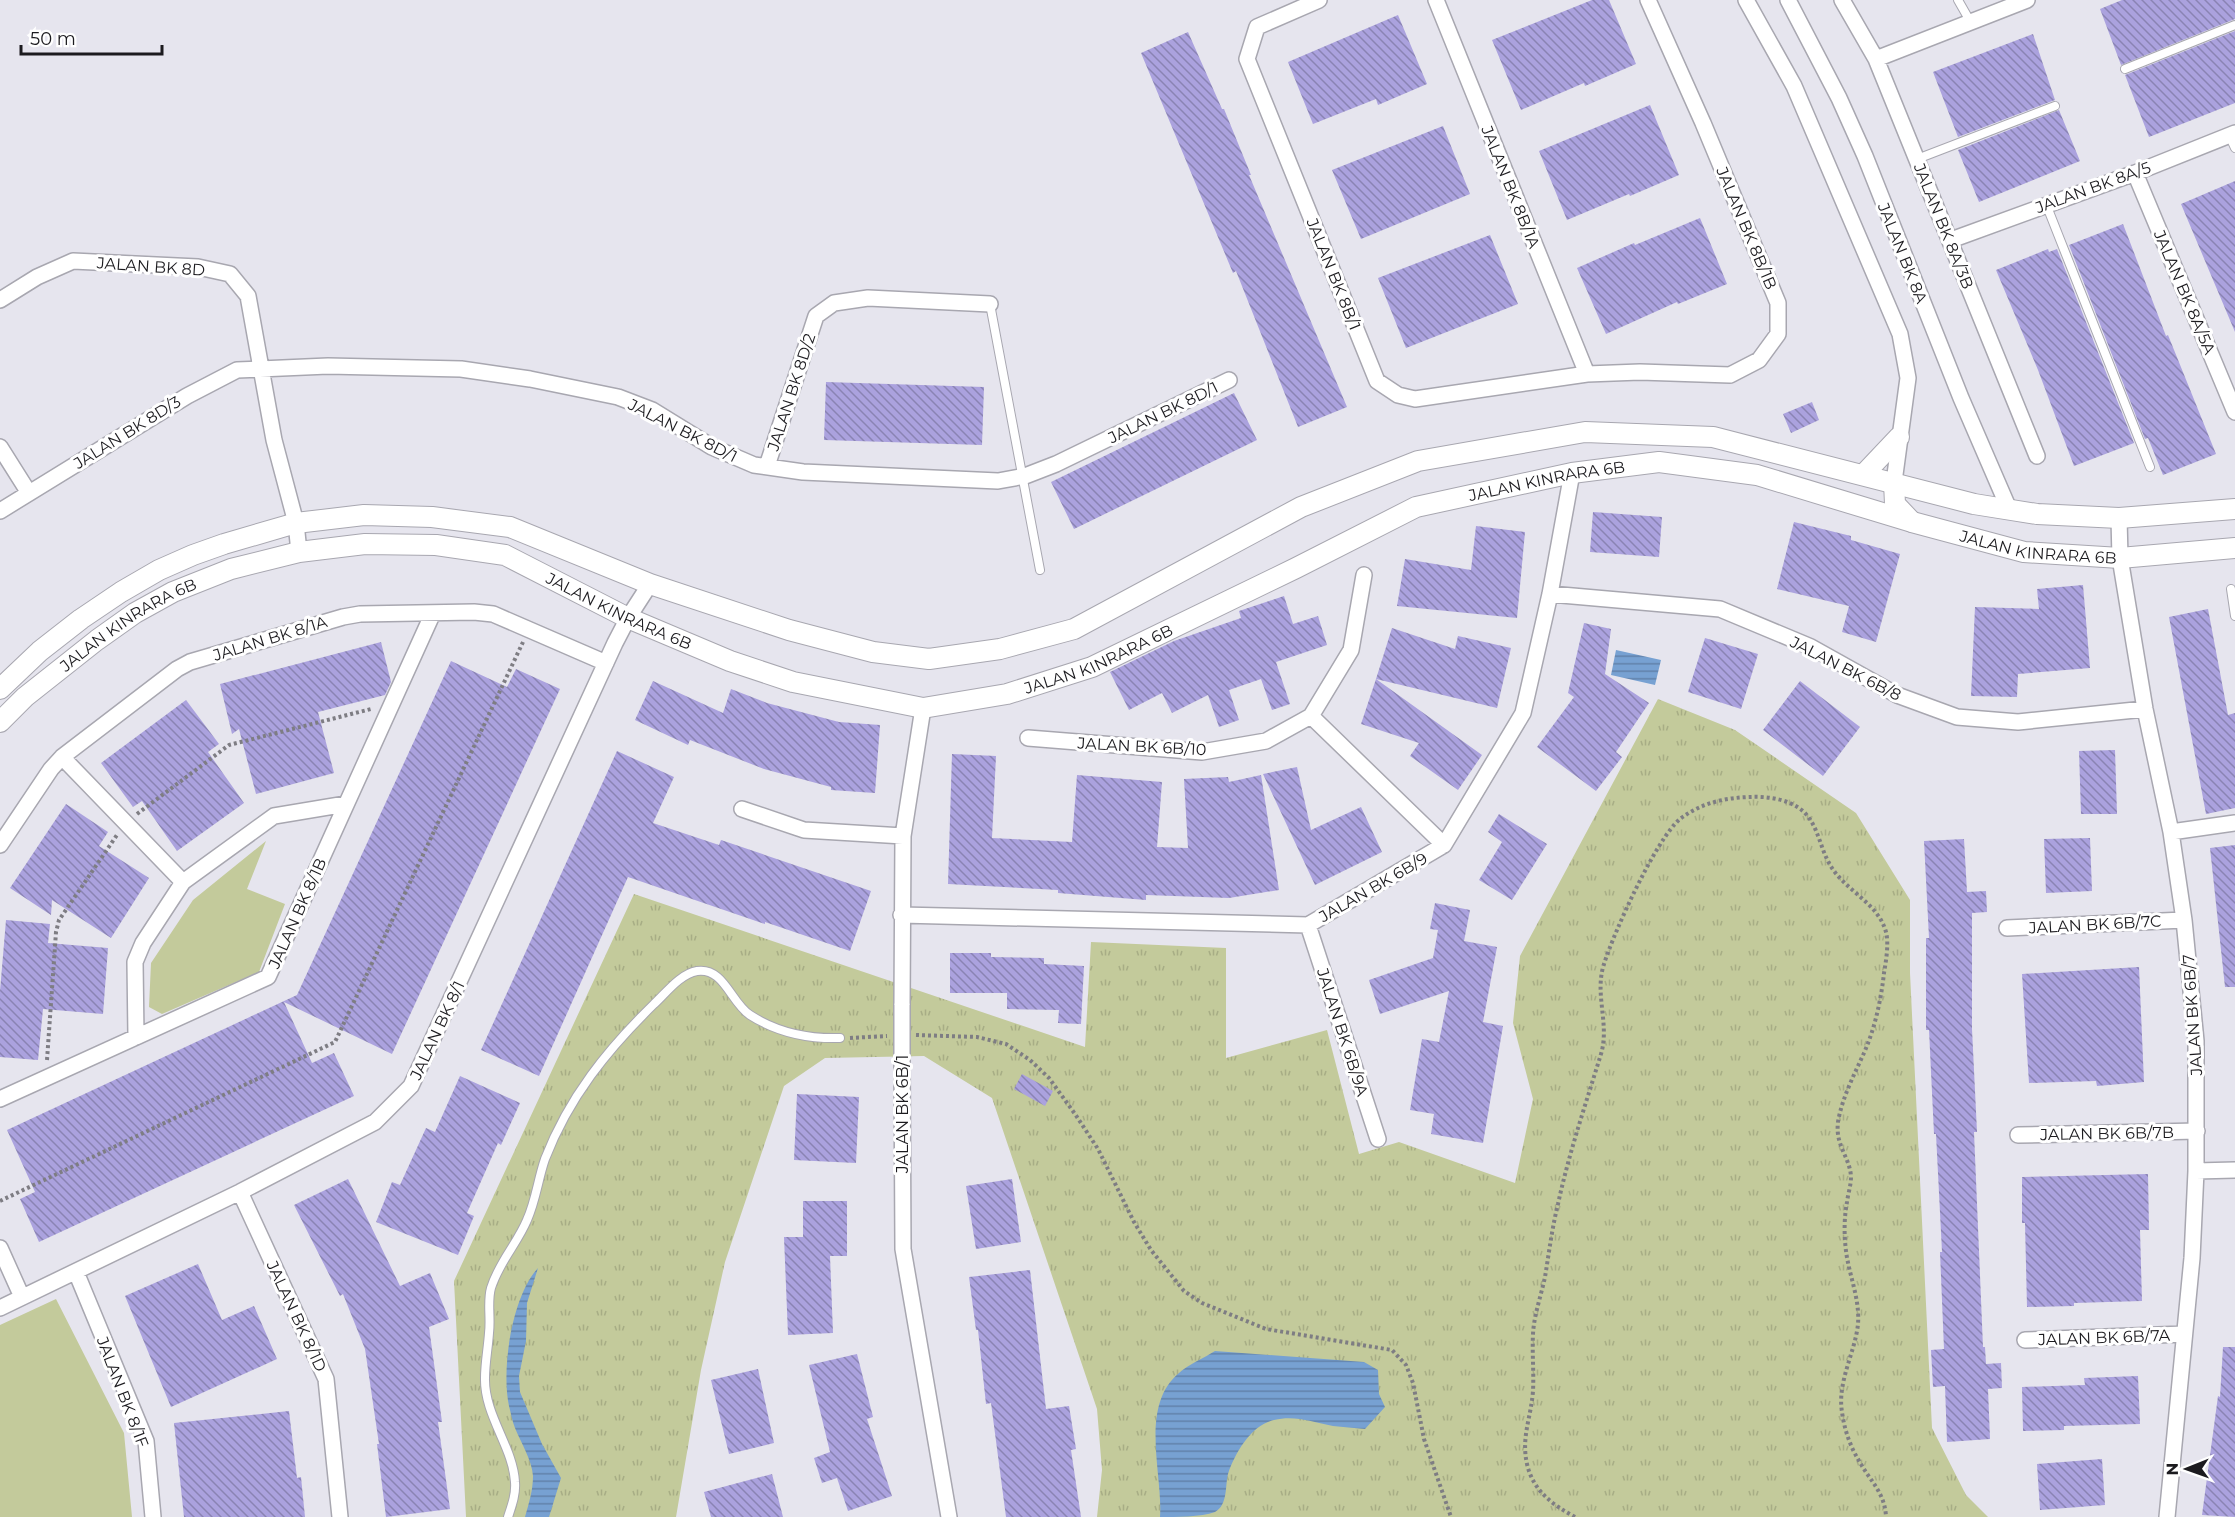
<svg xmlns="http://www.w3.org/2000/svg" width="2235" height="1517" font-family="Montserrat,sans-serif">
	<defs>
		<pattern id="grass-tufts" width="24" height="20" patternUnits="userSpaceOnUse" patternTransform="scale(1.5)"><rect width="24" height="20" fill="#c3ca9b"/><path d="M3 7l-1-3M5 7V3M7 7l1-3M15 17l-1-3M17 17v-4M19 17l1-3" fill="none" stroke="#a7ad85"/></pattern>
		<pattern id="water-rules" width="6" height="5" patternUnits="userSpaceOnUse" patternTransform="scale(1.5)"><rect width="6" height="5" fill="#77a1d2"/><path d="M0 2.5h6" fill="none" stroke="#6182aa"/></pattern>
		<pattern id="building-back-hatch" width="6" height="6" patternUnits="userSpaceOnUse" patternTransform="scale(1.5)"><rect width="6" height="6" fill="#aba2de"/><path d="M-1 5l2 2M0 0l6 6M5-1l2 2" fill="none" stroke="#8a83b3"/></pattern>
	</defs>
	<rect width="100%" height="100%" fill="#e6e5ee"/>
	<path fill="url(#grass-tufts)" d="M1658,699l77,31 121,83 54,87v73l22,455 34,67 22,22h-891l5,-47 -5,-61 -105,-311 -68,-42 -99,2 -41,28 -59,176 -24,108 -25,147h-210l-12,-236 180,-387 451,153 6,-105 135,6v110l101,-28 32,124 40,-12 116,41 18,-84 -20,-76 7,-67z"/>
	<path fill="#c3ca9b" d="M266,841l-19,48 38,15 -26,68 -97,42 -13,-7 2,-44 42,-63z
		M56,1299l68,134 8,84h-132v-192z"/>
	<path fill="url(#water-rules)" d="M1616,650l45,10 -6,25 -44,-10z
		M538,1268l-11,35 -1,38 -7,35 1,16 22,52 19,34 -12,39h-24c4,-14 8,-27 8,-41 -1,-16 -12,-33 -18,-48 -3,-7 -4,-15 -6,-22 -8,-37 3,-110 29,-138z
		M1215,1351l149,11 14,8 1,24 6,13 -20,22c-11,-1 -22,-2 -32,-3 -21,-4 -38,-11 -59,-6 -23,5 -39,33 -46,54 -3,12 0,31 -13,38 -14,5 -39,5 -55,5 3,-43 -21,-111 19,-144 10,-9 25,-15 36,-22z"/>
	<path fill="url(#building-back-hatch)" d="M1592,0h17l27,64 -51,22 -1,-3 -63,27 -29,-70z
		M2122,0h113v19l-114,46 -21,-56z
		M1398,15l29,69 -49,21 -2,-6 -63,25 -25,-62z
		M2235,31v72l-86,34 -24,-62z
		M1188,32l34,77h2l27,66h-2l98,232 -49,20 -62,-156 -3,2 -92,-220z
		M2033,34l22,66 -97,37 -25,-65z
		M1650,105l29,70 -49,21 -1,-2 -62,26 -28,-69z
		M2059,110l21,51 -101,41 -21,-52z
		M1443,126l27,68 -109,45 -29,-69z
		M2235,181v151l-54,-128z
		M1700,218l27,66 -49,20 -1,-2 -71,32 -29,-66 57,-25 1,2z
		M2123,224l43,112 2,-1 48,119 -53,21 -15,-37 -3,1 -76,-194z
		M1490,235l28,69 -112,44 -28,-70z
		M2048,249l1,3 8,-3 77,194 -60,23 -36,-96 -42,-100z
		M826,382l158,5 -2,58 -158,-5z
		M1234,393l23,47 -183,89 -23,-47z
		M1812,402l7,18 -28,13 -8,-19z
		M1593,512l69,5 -3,40 -69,-5z
		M1794,522l57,14v4l49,14 -24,88 -34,-10 7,-26 -72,-17z
		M1476,526l49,6 -8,86 -120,-12 8,-47 66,11z
		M2083,585l7,83 -72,6 -1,23 -46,-1 4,-89 64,2 -2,-20z
		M1284,596l9,28 25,-8 9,29 -51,17 14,42 -18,6 -11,-31 -32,11 10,30 -20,7 -11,-32 -36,18 -10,-20 -33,17 -19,-38 64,-31 67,-23 -2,-7z
		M2208,609l20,106 7,-2v95l-29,6 -37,-197z
		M1584,623l27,6 -6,45 44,29 -33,49 6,5 -26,34 -59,-44 37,-50 -6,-4z
		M1392,628l63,21 3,-13 53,12 -14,60 -121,-29z
		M1705,638l53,16 -17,55 -53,-17z
		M381,642l10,40 -6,13 -67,17 16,61 -78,21 -17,-65 -7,5 -12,-50z
		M451,661l56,26 9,-18 44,20 -168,365 -108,-52 28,61 22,-10 20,43 -315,146 -19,-43 15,-7 -28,-62 290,-135z
		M1376,679l106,76 -24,35 -48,-34 9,-13 -58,-19z
		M653,681l70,32 8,-24 36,14 72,19 41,3 -5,68 -44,-3v-3l-67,-18 -74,-29 -2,5 -53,-25z
		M1800,681l60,46 -37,49 -60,-46z
		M186,700l33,44 -11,8 36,51 -67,48 -35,-50 -9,6 -32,-44z
		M2115,750l2,64h-36l-2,-63z
		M617,751l57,26 -21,46 66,22 2,-5 150,51 -21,60 -85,-29v2l-137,-47 -89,199 -58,-26z
		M952,754l44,2 -4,82 80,4 5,-67 85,7 -5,65 31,1 -4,-69 44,-2 1,5 32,-7 18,115 -50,8 -83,-3v5l-88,-7v-3l-110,-6z
		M1297,767l14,63 50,-23 21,45 -67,33 -52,-111z
		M66,804l42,28 -9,14 50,32 -38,60 -59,-38 -1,15 -41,-27z
		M1499,814l48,30 -35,56 -33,-20 23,-38 -14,-10z
		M2090,838l2,53 -46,2 -2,-54z
		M1964,839l3,53 19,-1 1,21 -15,1v116l5,103h-3l9,215h2l1,17 15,-1 1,25 -14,1 2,50 -43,3 -2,-56 -12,1 -2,-37 13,-1 -4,-97h2l-6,-118h-2l-5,-104h-3v-92h3l-5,-97z
		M2235,845v142h-10l-15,-139z
		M1435,903l35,7 -6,31 33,6 -14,75 20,4 -20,117 -52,-9 3,-20 -24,-4 12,-71 17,3 10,-51 -69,23 -11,-34 64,-22 5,-28 -8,-1z
		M6,920l44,4 -2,19 60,5 -5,66 -60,-5 -5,51 -38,-3v-66z
		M950,953h41v4l53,1v6l40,2 -3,58 -23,-1 1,-13 -52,-1v-16h-57z
		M2139,967l5,115 -47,4 -1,-5 -67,2 -7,-109z
		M1022,1074l31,17 -8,15 -31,-17z
		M460,1076l60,27 -19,42 -3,-2 -31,70 7,3 -16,39 -82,-33 16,-40 8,3 26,-57 9,4z
		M797,1094l62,3 -3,66 -62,-3z
		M2148,1174l1,56h-9l2,71 -68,2v3l-47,1 -2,-84h-3v-46z
		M348,1179l52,107 30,-13 19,46 -20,8 13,95h-4l12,87 -64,8 -9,-73h2l-14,-95 -22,-55 -3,2 -46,-91z
		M1012,1179l9,63 -45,7 -10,-63z
		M803,1201h44v55h-17l3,77 -45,2 -4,-98h19z
		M198,1264l24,56 32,-14 23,53 -106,48 -46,-111z
		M1030,1270l16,139 23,-3 7,43 -5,1 10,67h-75l-15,-114 -5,1 -8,-74h-2l-7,-53z
		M2223,1347h12v170l-33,-2 16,-119 2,1z
		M857,1354l16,63 -6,2 25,77 -44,15 -11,-33 -15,5 -8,-25 16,-6 -21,-87z
		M758,1369l16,74 -45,11 -18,-74z
		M2138,1376l2,48 -76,2v4l-41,1 -1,-44 63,-2 -1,-7z
		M289,1411l8,67 4,-1 4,40h-121l-10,-94z
		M2102,1459l3,46 -65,5 -3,-46z
		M772,1474l11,43h-72l-7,-25z"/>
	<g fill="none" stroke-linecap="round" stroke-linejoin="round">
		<g stroke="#a8a7b0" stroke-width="10">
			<path id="service" d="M1958,0l12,21
				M2125,69l110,-44
				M2229,135l6,13
				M1917,159l138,-53
				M2046,204l104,263
				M990,304l50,266
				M2231,589l4,27
				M508,1517c4,-12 8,-23 7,-35 -2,-35 -31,-67 -30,-104 0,-15 3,-30 4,-45 2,-15 -2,-31 2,-45 8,-26 26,-44 36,-68 9,-20 11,-41 18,-61 24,-62 62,-109 109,-155 12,-11 26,-30 43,-33 27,-4 34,32 53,44 28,18 57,24 90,23"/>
		</g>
		<g stroke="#a8a7b0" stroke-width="18">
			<path id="minor" d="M1319,0l-62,27 -10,32 130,322 21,14 17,4 172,-25 53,-2 90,3 29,-15 19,-26v-31l-75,-180 -55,-123
				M1436,0l151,374
				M1746,0l48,86 106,248 8,44 -14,104
				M1788,0l51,98 26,58 96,242 48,111
				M1842,0l34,59 161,397
				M1876,59l151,-59
				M2135,173l100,239
				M1951,240l184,-67 100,-40
				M0,300l37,-23 36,-16 125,6 32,7 18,22 26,144 22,83 3,29
				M0,447l29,46
				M767,466l49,-150 18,-13 34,-5 122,6
				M0,511l187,-115 50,-26 91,-4 133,3 69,10 88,18 34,13 60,37 42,18 49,7 195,9 27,-5 31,-12 173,-84
				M2119,518l1,40 25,151 26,123 13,88 12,121v130l-4,87 -25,259
				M1550,594l170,15 91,38 86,48 60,22 61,5 127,-13
				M1311,716l133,129
				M1028,738l174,14 64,-11 45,-25 40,-66 13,-75
				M62,757l121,125
				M742,809l62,21 99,6
				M2171,832l64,-9
				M0,845l51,-76 11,-12 115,-88 13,-7 153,-45 17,-3 114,-2 19,2 113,49
				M901,915l407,10 136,-80 79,-132 27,-119 22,-121
				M1308,925l70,214
				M2007,928l177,-8
				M902,1005l1,-169 20,-128
				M136,1037l-1,-75 8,-19 40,-61 91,-66 72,-12
				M902,1062l1,187 46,268
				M0,1099l268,-122 165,-364
				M2018,1135l179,-4
				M2196,1171l39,-1
				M240,1192l86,187 14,138
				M0,1248l22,49
				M76,1272l70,169 7,76
				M0,1308l240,-116 135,-70 36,-36 204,-443 13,-25 22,-34
				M2025,1340l159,-6"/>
		</g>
		<g stroke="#a8a7b0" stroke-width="22">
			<g id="tertiary">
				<path d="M1864,474l35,-37"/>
				<path d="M1894,482l1,22 17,18"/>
				<path d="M0,689l40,-38 41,-32 40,-27 38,-22 34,-15 31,-11 72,-21 68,-8 68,2 78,10 140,57 139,46 84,22 56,7 71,-10 74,-20 227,-122 117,-46 167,-29 128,5 261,67 63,10 82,4 116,-9"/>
				<path id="s1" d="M0,722l25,-25 72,-57 38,-27 38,-21 58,-23 68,-17 66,-8 71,1 69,10 123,63 102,43 63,21 130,26 84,-14 85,-27 204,-99 120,-61 156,-34 87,-11 98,13 155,47 112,30 96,6 115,-10"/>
			</g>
		</g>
		<path stroke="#7e7d83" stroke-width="4" stroke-dasharray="3 3" stroke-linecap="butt" d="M137,814l92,-69 142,-36
			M916,1035l61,2 29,7 24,16 19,18 26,36 23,35 36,73 17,28 33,41 18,12 64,26 126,21 14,15 7,18 11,56 27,78
			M850,1038l37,-2
			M47,1060l9,-128 3,-12 58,-85
			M0,1201l335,-159 188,-400
			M1575,1517c-22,-12 -42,-26 -48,-53 -6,-27 4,-46 6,-73 1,-19 -1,-38 0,-57 1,-19 8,-38 12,-57 4,-24 7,-49 13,-73 11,-51 28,-101 43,-150 9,-30 -7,-60 3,-90 10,-32 52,-125 76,-145 21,-16 44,-21 69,-22 18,-1 41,2 55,15 14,14 16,35 25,51 14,27 49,39 57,69 3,12 0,29 -2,41 -3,27 -9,55 -20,80 -10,22 -22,45 -26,69 -3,24 12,35 13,55 0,8 -3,17 -4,25 -3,16 -3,33 -1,49 3,24 14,48 12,73 -3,29 -21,58 -16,88 2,16 8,34 16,47 11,21 27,33 28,58"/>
		<use href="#service" stroke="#fff" stroke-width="8"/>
		<use href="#minor" stroke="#fff" stroke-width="15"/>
		<use href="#tertiary" stroke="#fff" stroke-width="20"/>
		<g stroke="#a8a7b0" stroke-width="18" stroke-linecap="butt">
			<path id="minor-bridge" d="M902,1005v57"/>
		</g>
		<use href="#minor-bridge" stroke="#fff" stroke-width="15"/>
	</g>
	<g text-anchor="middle" stroke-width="6" stroke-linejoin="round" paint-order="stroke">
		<g font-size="16" fill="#1c1b1f" stroke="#fff">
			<text transform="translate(1511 187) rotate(68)" y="6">JALAN BK 8B/1A</text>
			<text transform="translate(2093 187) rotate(-20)" y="6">JALAN BK 8A/5</text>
			<text transform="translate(1944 226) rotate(68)" y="6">JALAN BK 8A/3B</text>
			<text transform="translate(1747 228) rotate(67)" y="6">JALAN BK 8B/1B</text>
			<text transform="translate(1903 253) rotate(68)" y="6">JALAN BK 8A</text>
			<text transform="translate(151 266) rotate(4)" y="6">JALAN BK 8D</text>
			<text transform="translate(1334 274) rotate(68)" y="6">JALAN BK 8B/1</text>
			<text transform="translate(2185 292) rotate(67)" y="6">JALAN BK 8A/5A</text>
			<text transform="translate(791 392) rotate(-72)" y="6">JALAN BK 8D/2</text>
			<text transform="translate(1163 412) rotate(-26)" y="6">JALAN BK 8D/1</text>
			<text transform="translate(683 430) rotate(27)" y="6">JALAN BK 8D/1</text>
			<text transform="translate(127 432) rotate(-32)" y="6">JALAN BK 8D/3</text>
			<text dy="6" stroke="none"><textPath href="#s1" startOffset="1674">JALAN KINRARA 6B</textPath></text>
			<text dy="6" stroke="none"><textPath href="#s1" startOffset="2178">JALAN KINRARA 6B</textPath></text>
			<text dy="6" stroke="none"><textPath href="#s1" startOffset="684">JALAN KINRARA 6B</textPath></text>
			<text dy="6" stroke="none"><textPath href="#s1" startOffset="162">JALAN KINRARA 6B</textPath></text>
			<text transform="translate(270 638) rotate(-17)" y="6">JALAN BK 8/1A</text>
			<text dy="6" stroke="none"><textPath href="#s1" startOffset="1188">JALAN KINRARA 6B</textPath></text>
			<text transform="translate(1846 668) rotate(27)" y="6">JALAN BK 6B/8</text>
			<text transform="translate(1142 746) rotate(3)" y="6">JALAN BK 6B/10</text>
			<text transform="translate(1373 887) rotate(-30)" y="6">JALAN BK 6B/9</text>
			<text transform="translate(297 913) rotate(-66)" y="6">JALAN BK 8/1B</text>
			<text transform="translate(2095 924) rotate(-3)" y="6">JALAN BK 6B/7C</text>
			<text transform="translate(2192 1015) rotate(-94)" y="6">JALAN BK 6B/7</text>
			<text transform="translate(437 1030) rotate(-65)" y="6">JALAN BK 8/1</text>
			<text transform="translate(1343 1032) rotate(72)" y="6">JALAN BK 6B/9A</text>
			<text transform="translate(902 1114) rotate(-90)" y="6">JALAN BK 6B/1</text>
			<text transform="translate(2107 1133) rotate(-1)" y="6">JALAN BK 6B/7B</text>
			<text transform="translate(297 1316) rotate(65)" y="6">JALAN BK 8/1D</text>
			<text transform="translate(2104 1337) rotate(-2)" y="6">JALAN BK 6B/7A</text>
			<text transform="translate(123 1392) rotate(69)" y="6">JALAN BK 8/1F</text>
		</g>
	</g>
	<g transform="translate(2187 1469) rotate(269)" stroke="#ffffff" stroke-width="4.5" paint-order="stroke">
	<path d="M0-4.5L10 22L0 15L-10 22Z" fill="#1c1b1f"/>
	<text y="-9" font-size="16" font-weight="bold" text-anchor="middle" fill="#1c1b1f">N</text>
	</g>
	<path d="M21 45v9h141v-9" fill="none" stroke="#1c1b1f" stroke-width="3"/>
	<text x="30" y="45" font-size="18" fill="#1c1b1f" stroke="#ffffff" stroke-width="4.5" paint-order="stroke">50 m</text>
</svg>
